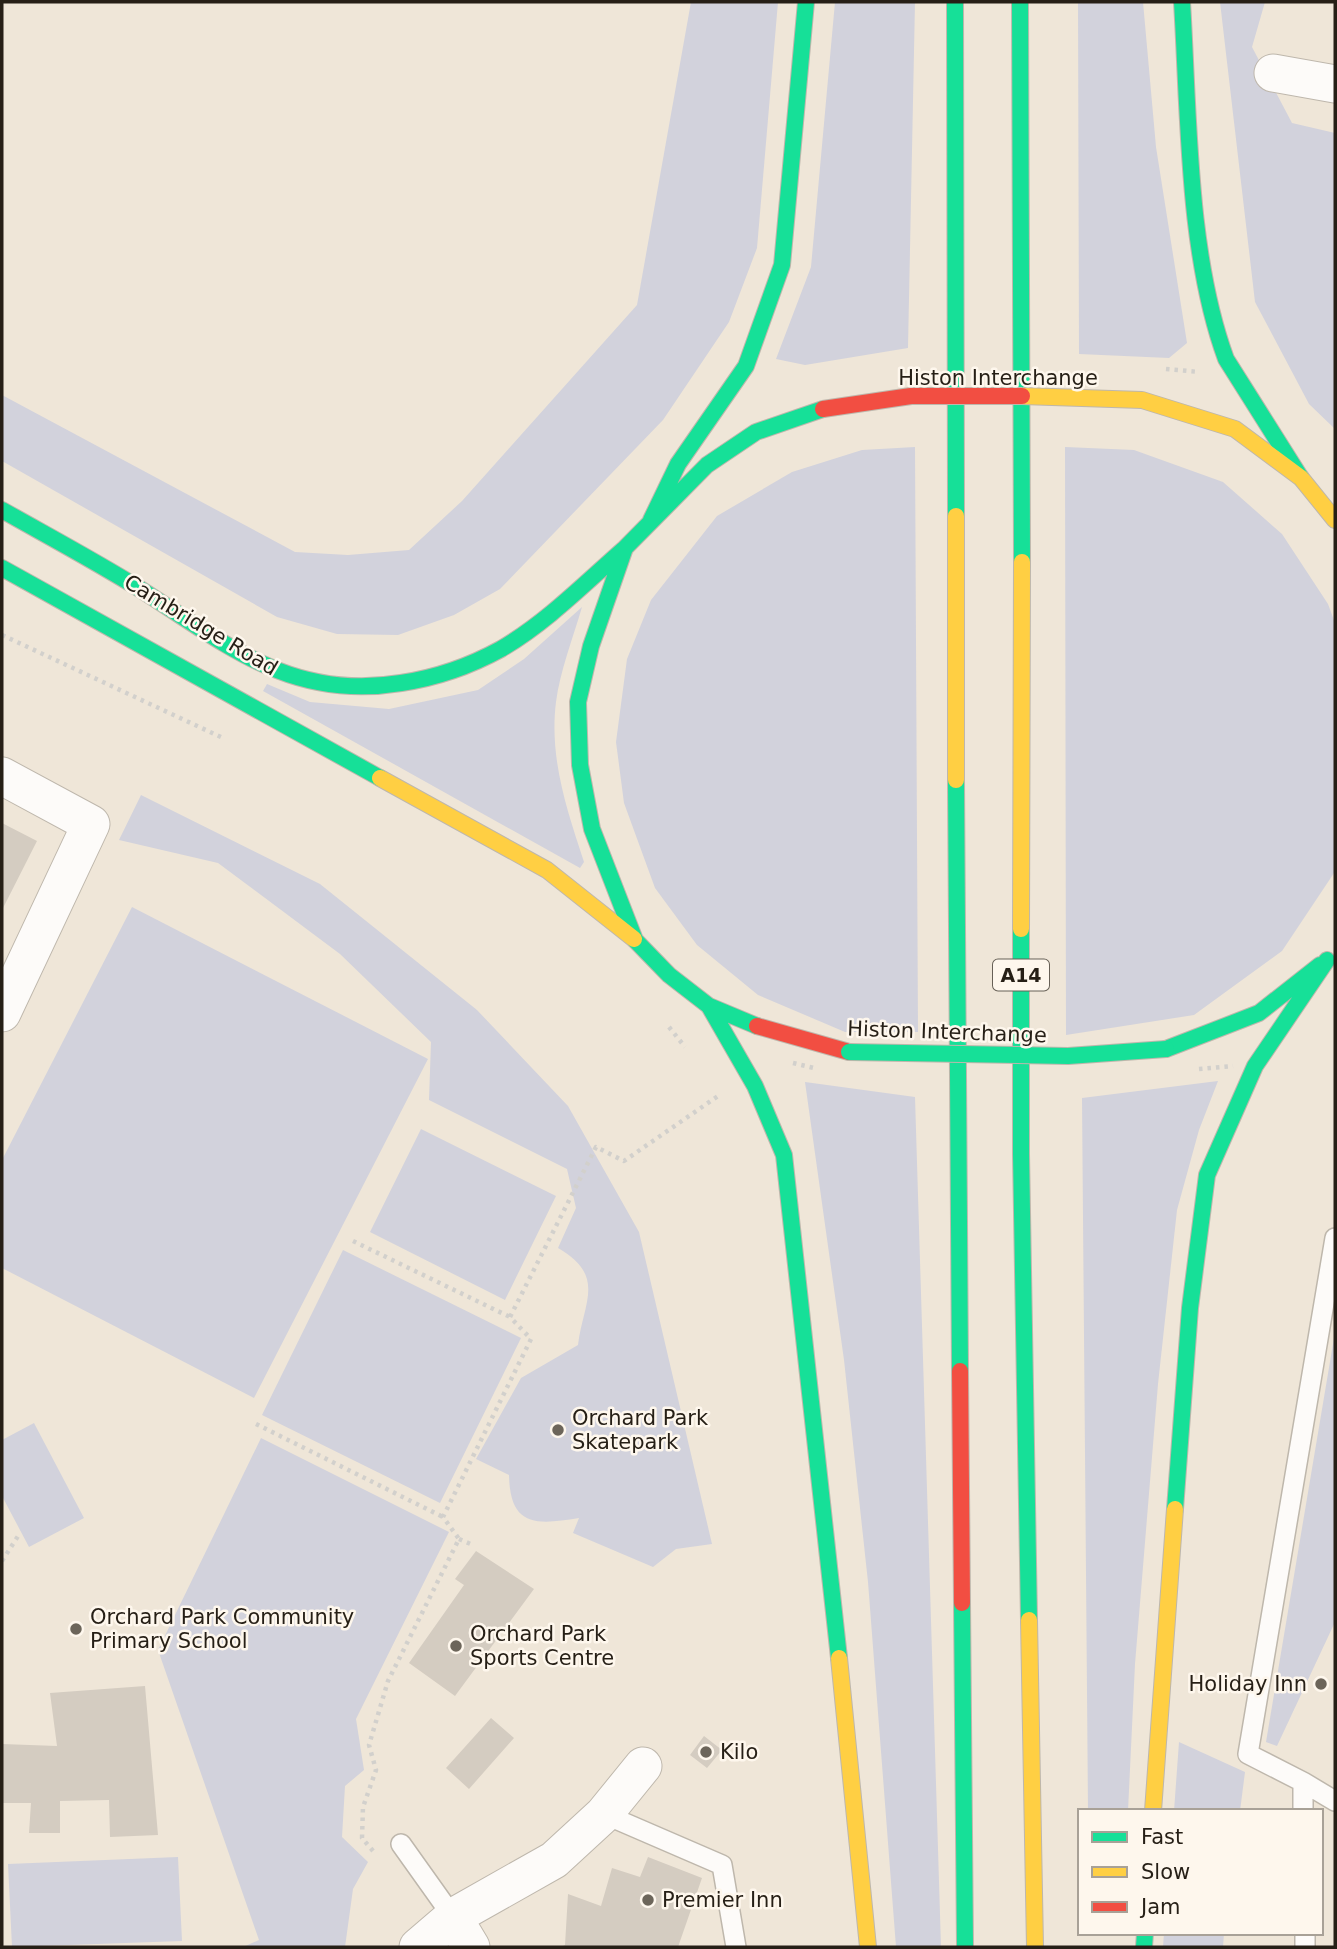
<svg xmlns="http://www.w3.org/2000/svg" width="1337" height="1949" font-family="'DejaVu Sans',sans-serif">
	<rect width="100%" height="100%" fill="#efe6d8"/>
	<path fill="#d2d2dc" d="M691,2h87l-21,246 -28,74 -66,98 -163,169 -46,26 -56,20 -61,-1 -60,-17 -275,-156v-66l293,157 53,3 61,-5 53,-49 175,-196z
		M835,2h80l-7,346 -103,17 -29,-6 35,-92z
		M1078,2h65l13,145 31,196 -18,15 -90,-4z
		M1220,2h45l-13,45 40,76 43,10v296l-26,-25 -54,-102z
		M915,447l3,585h-73l-87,-37 -61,-50 -42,-57 -31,-85 -8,-61 11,-83 24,-59 66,-84 75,-44 70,-22z
		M1065,447l69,3 89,32 59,52 46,70 7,19 -1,250 -52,78 -88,64 -128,20z
		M582,607c-9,31 -22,64 -26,95 -7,56 11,108 28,160l-4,6 -317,-177 4,-7 43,18 79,7 89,-19 46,-31z
		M141,795l179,89 157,126 91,96 71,126 73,312 -36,5 -23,18 -80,-34 6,-15c-43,7 -69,9 -70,-43l-33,-16 45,-81 57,-33c5,-42 29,-69 -20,-97l18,-40 -9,-39 -138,-69 2,-58 -91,-88 -122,-91 -99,-23z
		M132,907l296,152 -174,339 -252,-130v-108z
		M1218,1081l-19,49 -22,80 -19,174 -23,280 -7,147h-40l-6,-713z
		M805,1082l110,15 26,850h-45l-28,-365 -24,-222z
		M421,1129l135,67 -51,104 -135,-68z
		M343,1250l178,88 -81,165 -178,-88z
		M1335,1332v290l-58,124 -11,-4z
		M34,1423l50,95 -55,29 -27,-51v-56z
		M261,1438l188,94 -93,187 8,51 -19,16 -3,51 26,25 -15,27 -8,58h-102l16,-7 -101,-290z
		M1179,1742l66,30 -5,39h-66z
		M178,1857l4,84 -170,6 -4,-83z
		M1164,1933h60l-1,14h-60z"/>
	<path fill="#d4ccc1" d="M2,823l35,18 -35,69z
		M476,1551l58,38 -79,107 -46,-33 55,-78 -9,-6z
		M145,1686l13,149 -48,2 -1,-37 -49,1v32h-31l2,-30h-29v-59l55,2 -7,-53z
		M491,1718l23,20 -45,51 -23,-21z
		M704,1736l18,14 -15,18 -17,-13z
		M648,1857l54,21 -24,69h-117l4,-2 3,-51 33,12 11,-38 28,9z"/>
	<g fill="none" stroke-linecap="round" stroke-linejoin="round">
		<g stroke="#beb7ac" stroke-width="22">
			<path id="lane" d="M1303,1782l32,19
				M1303,1811v-29l-55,-28 87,-516
				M604,1814l118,51 14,82
				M401,1844l52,73
				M1305,1933v14"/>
		</g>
		<g stroke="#beb7ac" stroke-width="39">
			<path id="street" d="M1273,73l62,11
				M2,776l89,48 -89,189
				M453,1917l18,30
				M418,1947l35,-30 101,-57 50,-46 39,-48"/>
		</g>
		<g stroke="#beb7ac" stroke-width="18">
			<path id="fast" d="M955,2l1,514
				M1020,2l2,560
				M1182,2c7,113 5,251 44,357l75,119
				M2,510c46,26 93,51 138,79 86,55 151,112 261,94 34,-5 69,-17 100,-34 46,-27 83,-65 123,-100
				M651,520l27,-56 68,-98 36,-101 24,-263
				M2,568l378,210
				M956,780l4,591
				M1021,929v225l8,466
				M709,1006l46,80 29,69 55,503
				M757,1026l-48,-20 -40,-31 -34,-35 -43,-111 -12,-64 -2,-63 13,-56 34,-98 82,-83 49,-33 67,-23
				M1166,1049l93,-36 61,-48
				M1175,1509l15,-201 17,-133 48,-109 72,-106
				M962,1603l3,344
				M1144,1947l1,-14"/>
		</g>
		<g stroke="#beb7ac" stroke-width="18">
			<path id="slow" d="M1142,400l93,29 66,49 34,42
				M956,516v264
				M380,778l167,92 87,69
				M1021,929l1,-367
				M1029,1620l6,327
				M839,1658l29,289
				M1153,1811l22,-302"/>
		</g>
		<g stroke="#beb7ac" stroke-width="18">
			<path id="jam" d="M757,1026l92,26
				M960,1371l2,232"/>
		</g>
		<path stroke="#d2d0cc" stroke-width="4.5" stroke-dasharray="3.5 5" stroke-linecap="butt" d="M2,635l221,103
			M669,1027l16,20
			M353,1241l157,76
			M256,1424l187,93
			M459,1539l14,6
			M2,1561l18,-28
			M373,1851l-11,-13 1,-31 13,-37 -7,-25 19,-64 71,-142 -16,-22 88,-178 -21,-22 86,-170 28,14 94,-65"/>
		<use href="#lane" stroke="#fdfbf9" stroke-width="19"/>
		<use href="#street" stroke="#fdfbf9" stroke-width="37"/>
		<use href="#fast" stroke="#16e098" stroke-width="16"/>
		<use href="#slow" stroke="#ffcf43" stroke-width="16"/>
		<use href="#jam" stroke="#f24e42" stroke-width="16"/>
		<g stroke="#beb7ac" stroke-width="18" stroke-linecap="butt">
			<path id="fast-bridge" d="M849,1052l219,4 98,-7"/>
		</g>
		<g stroke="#beb7ac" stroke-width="18" stroke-linecap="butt">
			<path id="slow-bridge" d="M1022,396l120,4"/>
		</g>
		<g stroke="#beb7ac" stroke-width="18" stroke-linecap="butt">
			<path id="jam-bridge" d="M823,409l88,-13h111"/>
		</g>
		<path stroke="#d2d0cc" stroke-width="4.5" stroke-dasharray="3.5 5" stroke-linecap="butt" d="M1166,369l33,3
			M793,1063l21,5
			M1199,1069l34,-3"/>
		<use href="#fast-bridge" stroke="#16e098" stroke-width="16"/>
		<use href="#slow-bridge" stroke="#ffcf43" stroke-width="16"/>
		<use href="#jam-bridge" stroke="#f24e42" stroke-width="16"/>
	</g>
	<g fill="#6c655a" stroke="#fef7ed" stroke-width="2.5">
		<circle cx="558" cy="1430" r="7"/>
		<circle cx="76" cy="1629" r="7"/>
		<circle cx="456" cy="1646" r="7"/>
		<circle cx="1321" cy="1684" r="7"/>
		<circle cx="706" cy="1752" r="7"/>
		<circle cx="648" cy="1900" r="7"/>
	</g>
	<g text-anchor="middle" stroke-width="5" stroke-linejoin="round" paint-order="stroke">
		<rect fill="#fef7ed" stroke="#676056" stroke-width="2" x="993" y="959.5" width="56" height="31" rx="5"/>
		<g font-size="19" font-weight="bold" fill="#261f16">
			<text x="1021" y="982">A14</text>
		</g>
		<g font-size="21" fill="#261f16" stroke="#fef7ed">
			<text x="998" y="385">Histon Interchange</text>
			<text transform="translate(201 625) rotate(31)" y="7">Cambridge Road</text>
			<text transform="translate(947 1032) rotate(2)" y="7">Histon Interchange</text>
		</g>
		<g font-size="21" fill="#261f16" stroke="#fef7ed" text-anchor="start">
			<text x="572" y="1425">Orchard Park<tspan x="572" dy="24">Skatepark</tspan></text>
			<text x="90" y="1624">Orchard Park Community<tspan x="90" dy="24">Primary School</tspan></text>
			<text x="470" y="1641">Orchard Park<tspan x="470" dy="24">Sports Centre</tspan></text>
			<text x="1307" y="1691" text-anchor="end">Holiday Inn</text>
			<text x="720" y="1759">Kilo</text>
			<text x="662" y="1907">Premier Inn</text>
		</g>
	</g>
	<rect width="1337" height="1949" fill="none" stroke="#261f16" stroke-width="7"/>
	<rect x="1078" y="1809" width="245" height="126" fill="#fef7ed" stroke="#a8a197" stroke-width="2"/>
	<rect x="1092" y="1832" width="35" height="10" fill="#16e098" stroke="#a8a197" stroke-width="2"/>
	<text x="1141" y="1844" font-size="21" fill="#261f16">Fast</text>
	<rect x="1092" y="1867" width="35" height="10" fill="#ffcf43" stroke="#a8a197" stroke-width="2"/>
	<text x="1141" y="1879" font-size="21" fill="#261f16">Slow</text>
	<rect x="1092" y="1902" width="35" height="10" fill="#f24e42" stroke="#a8a197" stroke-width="2"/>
	<text x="1141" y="1914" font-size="21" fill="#261f16">Jam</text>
</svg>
